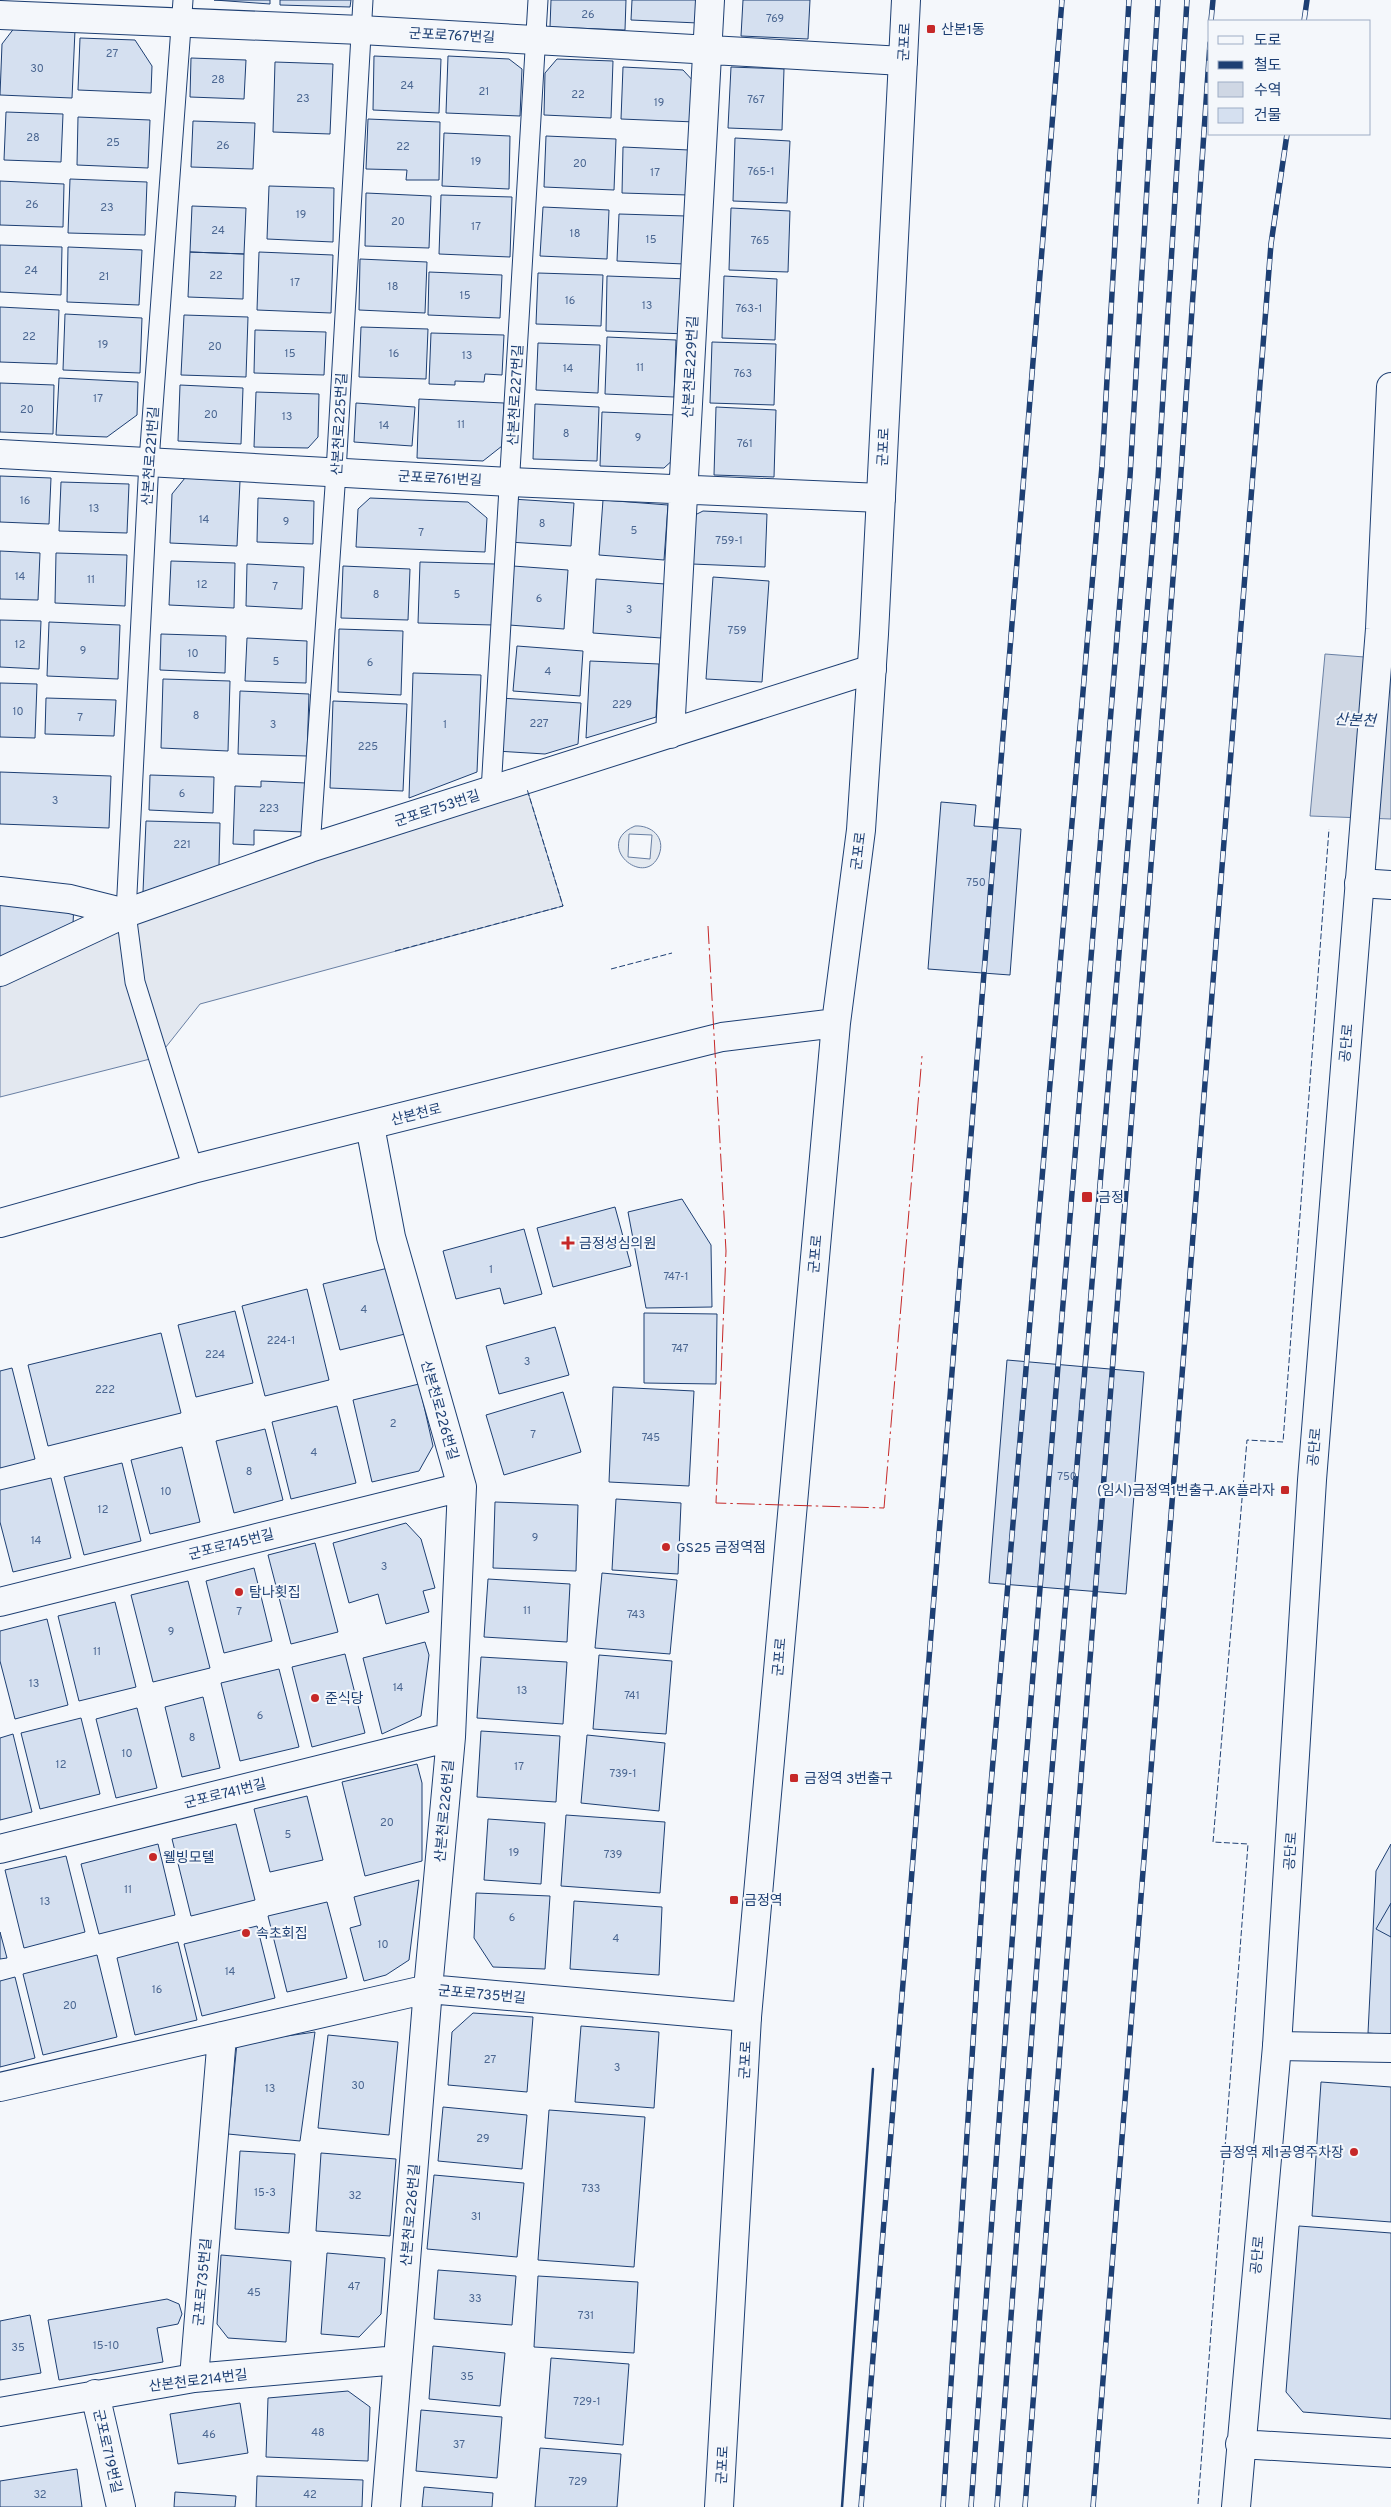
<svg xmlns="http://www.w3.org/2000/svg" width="1391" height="2507" font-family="Overpass,'Noto Sans KR',sans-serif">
	<rect width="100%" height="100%" fill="#f4f7fb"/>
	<path fill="#e3e9f0" stroke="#687fa3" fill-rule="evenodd" d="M635,826c16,-1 31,11 24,29 -14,35 -67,-11 -24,-29zM629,834l23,1 -2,24 -22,-2z"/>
	<path fill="#e3e8f0" stroke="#687fa3" d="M527,789l36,117 -363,98 -42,53 -158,40v-110l78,-44 118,-42z"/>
	<path fill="#cfd7e4" stroke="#687fa3" d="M1325,654l66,5v160l-81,-3z"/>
	<path fill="#d5e0f0" stroke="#1d3f73" d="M214,0h56v4z
		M280,0h71l-1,7 -70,-2z
		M551,0h75l-1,30 -75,-3z
		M632,0h67l-1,23 -67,-3z
		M743,0h67l-2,39 -67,-3z
		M15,27l60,3 -3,68 -72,-3 2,-51z
		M80,38l55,2 17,26 -1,27 -73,-3z
		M374,56l67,3 -2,54 -66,-3z
		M448,56l61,3 13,10 -2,47 -74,-3z
		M191,58l55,2 -2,39 -54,-2z
		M557,59l56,2 -2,57 -67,-3 1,-42z
		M275,62l58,2 -3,70 -57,-2z
		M623,67l60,3 13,14 -1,38 -74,-3z
		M731,67l53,2 -2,61 -54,-2z
		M6,112l57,2 -2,48 -57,-2z
		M78,117l72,3 -2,48 -71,-3z
		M368,119l72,3 -1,58h-33l1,-10 -41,-1z
		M193,121l62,2 -2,46 -62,-2z
		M444,133l66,3 -1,53 -67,-3z
		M546,136l70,3 -2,51 -70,-3z
		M735,138l55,3 -3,62 -54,-2z
		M623,147l66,3 -1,45 -66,-2z
		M70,179l77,3 -2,53 -77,-2z
		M0,181l64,3 -1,43 -63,-2z
		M269,186l65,2 -1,54 -66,-3z
		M366,193l65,3 -2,52 -64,-2z
		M441,195l71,2 -2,60 -71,-3z
		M192,206l54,2 -2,46 -54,-2z
		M543,207l66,3 -2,49 -67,-3z
		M731,208l59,3 -2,61 -59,-2z
		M619,214l67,2 -2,48 -67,-3z
		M0,245l62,2 -1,48 -61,-3z
		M68,247l74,3 -3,55 -72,-3z
		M190,252l54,2 -1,45 -55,-2z
		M259,252l74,3 -2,58 -74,-3z
		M360,259l67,3 -2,51 -66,-3z
		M429,272l73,3 -2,43 -72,-3z
		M538,273l65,2 -2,51 -65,-2z
		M607,276l82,3 -2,55 -81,-3z
		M724,276l53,3 -2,61 -53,-2z
		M0,307l59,3 -2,54 -57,-2z
		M65,314l77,4 -2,55 -77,-3z
		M184,315l64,2 -2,60 -65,-2z
		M361,327l67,2 -2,50 -67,-2z
		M255,330l71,2 -2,43 -70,-2z
		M431,333l73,2 -2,40 -17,-1 -1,8 -29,-1v4l-26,-1z
		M607,337l69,3 -2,57 -69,-3z
		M712,342l64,2 -2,61 -64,-2z
		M538,343l62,2 -2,48 -62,-3z
		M59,378l79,4 -1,33 -30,22 -51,-2z
		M0,383l54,2 -1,49 -53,-2z
		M180,385l63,3 -2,56 -63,-3z
		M256,392l63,2 -1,43 -10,11 -54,-1z
		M419,399l85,4 -2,43 -19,15 -66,-3z
		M356,403l59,4 -3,39 -58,-4z
		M535,404l64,3 -2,54 -64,-2z
		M716,407l60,3 -2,67 -60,-2z
		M602,412l74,3 -1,43 -11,10 -64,-2z
		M0,476l51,2 -2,46 -49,-2z
		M185,478l55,3 -3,65 -67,-3 2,-49z
		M61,482l68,2 -2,49 -68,-2z
		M258,498l56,3 -1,43 -56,-2z
		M370,498l98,4 19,16 -2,34 -129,-5 2,-38z
		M512,499l62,4 -3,43 -62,-4z
		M603,500l65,5 -4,55 -65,-5z
		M703,511l64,3 -2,53 -73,-3 1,-48z
		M0,551l40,2 -2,47 -38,-1z
		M56,553l71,2 -2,51 -70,-3z
		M171,561l64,2 -1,45 -65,-3z
		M420,562l75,2 -2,61 -75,-2z
		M247,564l57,3 -2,42 -56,-3z
		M343,566l67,3 -2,51 -67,-2z
		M513,566l55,4 -4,59 -55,-4z
		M713,577l56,4 -7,101 -56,-3z
		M596,579l69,5 -4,54 -68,-5z
		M0,620l41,1 -2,48 -39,-2z
		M49,622l71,3 -2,54 -71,-3z
		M339,629l64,2 -2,64 -63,-3z
		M161,634l65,2 -1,37 -65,-3z
		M247,638l60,3 -1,42 -61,-2z
		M517,646l66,5 -3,45 -67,-5z
		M590,661l69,3 -3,53 -70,21z
		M413,673l68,2 -4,97 -68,26z
		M163,679l67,2 -2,70 -67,-3z
		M0,683l37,1 -2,54 -35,-1z
		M240,691l69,3 -2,62 -69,-2z
		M46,698l70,2 -2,36 -69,-2z
		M500,698l81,5 -3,41 -33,10 -49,-3z
		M333,701l74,3 -4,87 -73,-3z
		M0,772l111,4 -2,52 -109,-4z
		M150,775l64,2 -1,36 -64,-3z
		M261,781l45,2 -2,49 -50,-2v15l-21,-1 2,-58 26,1z
		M941,802l35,3 -2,21 47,3 -11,146 -82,-6z
		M146,821l74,2 -1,43 -76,26z
		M0,900l74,3 -1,21 -73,37z
		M682,1199l29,46 1,62 -66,1 -18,-96z
		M615,1207l16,59 -78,21 -16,-59z
		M524,1229l18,65 -38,10 -4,-16 -44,11 -13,-48z
		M388,1268l17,66 -65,16 -17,-66z
		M307,1289l22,91 -64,16 -23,-90z
		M235,1311l18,72 -57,14 -18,-72z
		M644,1313l73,1 -1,70 -72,-1z
		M555,1327l14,48 -70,19 -13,-48z
		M161,1333l20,80 -133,33 -20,-81z
		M1007,1360l137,12 -18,222 -137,-11z
		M12,1368l23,91 -35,9v-97z
		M419,1384l14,62 -14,25 -47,11 -19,-82z
		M613,1387l81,4 -5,95 -80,-4z
		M563,1392l18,60 -77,23 -18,-60z
		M337,1406l19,77 -65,16 -19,-77z
		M265,1429l18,71 -49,13 -18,-72z
		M182,1447l18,75 -50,12 -19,-74z
		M122,1463l19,78 -57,14 -20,-78z
		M51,1478l20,80 -58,14 -13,-50v-32z
		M616,1499l65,4 -3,71 -66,-4z
		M495,1502l83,3 -2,66 -83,-3z
		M406,1523l15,16 14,49 -12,3 6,21 -43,12 -8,-30 -29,9 -16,-60z
		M315,1543l23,89 -47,12 -23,-89z
		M254,1568l18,73 -48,12 -18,-72z
		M602,1573l75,7 -7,74 -75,-6z
		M488,1579l82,5 -3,58 -83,-5z
		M188,1581l22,87 -57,14 -22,-87z
		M115,1602l21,85 -57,14 -21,-85z
		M47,1619l21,86 -53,14 -15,-58v-30z
		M425,1642l4,13 -8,61 -39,18 -19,-76z
		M345,1654l20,79 -53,14 -20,-80z
		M599,1655l73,6 -6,73 -73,-5z
		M481,1657l86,5 -4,62 -86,-6z
		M279,1669l20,78 -59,14 -19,-78z
		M203,1697l17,71 -38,9 -17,-70z
		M137,1708l20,80 -41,10 -20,-79z
		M81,1718l19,76 -60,15 -19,-76z
		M481,1731l79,5 -4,66 -79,-5z
		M13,1734l19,78 -32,8v-82z
		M587,1735l78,8 -6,68 -78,-8z
		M417,1764l5,19v78l-57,15 -23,-94z
		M307,1796l16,64 -53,12 -16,-63z
		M566,1815l99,7 -5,71 -99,-7z
		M488,1819l57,4 -4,61 -57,-4z
		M236,1824l19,76 -64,16 -19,-77z
		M158,1844l17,71 -76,19 -18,-70z
		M1391,1844v191l-23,-2 8,-162z
		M66,1856l19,76 -61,16 -19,-78z
		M419,1880l-10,80 -23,15 -22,6 -14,-53 11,-3 -7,-28z
		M476,1893l74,3 -5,73 -52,-2 -19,-29z
		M574,1901l88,6 -3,68 -89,-6z
		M327,1902l20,76 -60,14 -19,-76z
		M1391,1903v34l-15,-8z
		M257,1926l18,72 -73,18 -18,-72z
		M0,1932l7,26 -7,1z
		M178,1942l19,78 -62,15 -18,-77z
		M97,1955l20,82 -74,18 -20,-81z
		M15,1977l20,81 -35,9v-86z
		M473,2013l60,4 -6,75 -79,-7 4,-53z
		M581,2026l78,6 -5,76 -79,-6z
		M315,2032l-15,109 -72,-7 9,-91z
		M328,2035l70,7 -9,93 -71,-7z
		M1321,2082l70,5v135l-79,-6z
		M443,2107l84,8 -5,54 -84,-8z
		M549,2110l96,7 -11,150 -96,-7z
		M240,2151l55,3 -6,79 -54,-4z
		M321,2153l75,6 -6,77 -74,-5z
		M434,2175l90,8 -7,74 -90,-8z
		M1299,2226l92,7v186l-88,-7 -17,-20z
		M327,2253l58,5 -4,56 -22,23 -38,-3z
		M221,2255l70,6 -5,81 -58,-4 -11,-14z
		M438,2270l78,6 -4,49 -78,-6z
		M538,2276l100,6 -4,71 -100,-6z
		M167,2299l12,5 3,10 -4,10 -21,4 6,34 -104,18 -11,-60z
		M30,2315l11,58 -41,7v-59z
		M433,2346l72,7 -5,53 -71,-7z
		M551,2358l78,6 -6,81 -78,-7z
		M348,2391l22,16 -2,54 -102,-4 2,-59z
		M240,2403l8,50 -70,11 -8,-50z
		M421,2410l81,7 -5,61 -81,-7z
		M540,2448l81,6 -4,53h-82z
		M77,2469l5,38h-82v-26z
		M257,2476l106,4 -1,27h-106z
		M424,2487l69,6 -1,14h-70z
		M175,2492l61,4 -1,11h-61z"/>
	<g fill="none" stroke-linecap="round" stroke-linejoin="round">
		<g stroke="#1d3f73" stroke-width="21">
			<path id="lane" d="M183,0l-34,461 -23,452 9,69 58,187
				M491,791l47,-791
				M310,848l26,-376 27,-472"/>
		</g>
		<g stroke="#1d3f73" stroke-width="30">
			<path id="street" d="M0,15l361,15 542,31
				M0,454l510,28 371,16
				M670,734l40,-734
				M1359,883l32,2
				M0,891l70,8 56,14
				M0,972l126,-59 184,-65 562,-179
				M370,1126l21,111 71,250 -11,250 -23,252 -42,518
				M0,1602l462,-115
				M0,1849l451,-112
				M1277,2046l114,2
				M0,2087l428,-98 319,28
				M194,2378l28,-342
				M95,2394l26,113
				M0,2412l194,-34 204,-18"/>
		</g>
		<g stroke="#1d3f73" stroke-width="30">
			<path id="secondary" d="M0,1223l193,-54 529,-132 114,-14
				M1240,2444l151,9
				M719,2507l28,-490 89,-994 25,-193 13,-196 32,-634
				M1236,2507l41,-461 35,-566 68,-851 11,-242"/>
		</g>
		<use href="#lane" stroke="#f4f7fb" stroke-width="19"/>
		<use href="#street" stroke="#f4f7fb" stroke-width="28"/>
		<use href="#secondary" stroke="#f4f7fb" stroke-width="28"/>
		<g stroke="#1d3f73" stroke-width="5.5">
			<path id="rail" d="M1211,21l2,-21
				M1304,21l3,-21
				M861,2507l201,-2507
				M943,2507l42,-651 117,-1390 27,-466
				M971,2507l47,-647 112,-1384 28,-476
				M997,2507l48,-652 113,-1377 29,-478
				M1025,2507l155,-2020 30,-444
				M1093,2507l178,-2263 16,-110"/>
		</g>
		<use href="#rail" stroke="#f4f7fb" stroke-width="4" stroke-dasharray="11" stroke-linecap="butt"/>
		<path stroke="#1d3f73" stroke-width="1" stroke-dasharray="6 2.5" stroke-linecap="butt" d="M395,951l168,-45 -36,-117
			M611,969l61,-16
			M1198,2504l50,-660 -35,-2 34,-402 36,2 46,-613"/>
		<path stroke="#1d3f73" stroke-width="2.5" d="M842,2507l31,-438"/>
		<path stroke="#c62828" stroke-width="1" stroke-dasharray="18 4 2.5 4" stroke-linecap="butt" d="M708,926l18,325 -10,252 168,5 38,-452"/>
	</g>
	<g fill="#c62828" stroke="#f4f7fb" stroke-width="2">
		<rect x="926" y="24" width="10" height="10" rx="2.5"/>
		<rect x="1081" y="1191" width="12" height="12" rx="2.5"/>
		<path d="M565.5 1235.5h5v5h5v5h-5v5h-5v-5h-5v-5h5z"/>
		<rect x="1280" y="1485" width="10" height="10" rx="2.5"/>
		<circle cx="666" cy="1547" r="5"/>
		<circle cx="239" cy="1592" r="5"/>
		<circle cx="315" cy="1698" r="5"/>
		<rect x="789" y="1773" width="10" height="10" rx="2.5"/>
		<circle cx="153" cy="1857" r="5"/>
		<rect x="729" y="1895" width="10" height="10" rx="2.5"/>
		<circle cx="246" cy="1933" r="5"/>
		<circle cx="1354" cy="2152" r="5"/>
	</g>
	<g text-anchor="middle" stroke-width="4" stroke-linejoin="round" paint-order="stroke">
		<g font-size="11" fill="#4b6792">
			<text x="588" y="18">26</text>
			<text x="775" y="22">769</text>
			<text x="112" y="57">27</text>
			<text x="37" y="72">30</text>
			<text x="218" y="83">28</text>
			<text x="407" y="89">24</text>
			<text x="484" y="95">21</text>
			<text x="578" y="98">22</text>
			<text x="303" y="102">23</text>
			<text x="756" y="103">767</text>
			<text x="659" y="106">19</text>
			<text x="33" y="141">28</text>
			<text x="113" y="146">25</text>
			<text x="223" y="149">26</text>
			<text x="403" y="150">22</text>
			<text x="476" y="165">19</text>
			<text x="580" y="167">20</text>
			<text x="761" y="175">765-1</text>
			<text x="655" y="176">17</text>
			<text x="32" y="208">26</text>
			<text x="107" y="211">23</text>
			<text x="301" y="218">19</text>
			<text x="398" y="225">20</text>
			<text x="476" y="230">17</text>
			<text x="218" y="234">24</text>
			<text x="575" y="237">18</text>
			<text x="651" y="243">15</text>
			<text x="760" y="244">765</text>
			<text x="31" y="274">24</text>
			<text x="216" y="279">22</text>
			<text x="104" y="280">21</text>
			<text x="295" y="286">17</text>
			<text x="393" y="290">18</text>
			<text x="465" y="299">15</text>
			<text x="570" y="304">16</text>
			<text x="647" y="309">13</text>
			<text x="749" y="312">763-1</text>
			<text x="29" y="340">22</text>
			<text x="103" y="348">19</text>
			<text x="215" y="350">20</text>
			<text x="290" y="357">15</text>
			<text x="394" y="357">16</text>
			<text x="467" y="359">13</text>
			<text x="640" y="371">11</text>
			<text x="568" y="372">14</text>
			<text x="743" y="377">763</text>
			<text x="98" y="402">17</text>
			<text x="27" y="413">20</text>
			<text x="211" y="418">20</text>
			<text x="287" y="420">13</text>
			<text x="461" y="428">11</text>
			<text x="384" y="429">14</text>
			<text x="566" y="437">8</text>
			<text x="638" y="441">9</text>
			<text x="745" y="447">761</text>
			<text x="25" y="504">16</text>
			<text x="94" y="512">13</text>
			<text x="204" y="523">14</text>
			<text x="286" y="525">9</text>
			<text x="542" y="527">8</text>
			<text x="634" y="534">5</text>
			<text x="421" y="536">7</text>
			<text x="729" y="544">759-1</text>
			<text x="20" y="580">14</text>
			<text x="91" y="583">11</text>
			<text x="202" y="588">12</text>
			<text x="275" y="590">7</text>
			<text x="376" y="598">8</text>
			<text x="457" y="598">5</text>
			<text x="539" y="602">6</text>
			<text x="629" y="613">3</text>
			<text x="737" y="634">759</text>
			<text x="20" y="648">12</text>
			<text x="83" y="654">9</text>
			<text x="193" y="657">10</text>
			<text x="276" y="665">5</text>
			<text x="370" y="666">6</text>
			<text x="548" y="675">4</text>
			<text x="622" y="708">229</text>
			<text x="18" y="715">10</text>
			<text x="196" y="719">8</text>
			<text x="80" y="721">7</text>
			<text x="539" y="727">227</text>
			<text x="273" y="728">3</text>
			<text x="445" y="728">1</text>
			<text x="368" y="750">225</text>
			<text x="182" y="797">6</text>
			<text x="55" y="804">3</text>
			<text x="269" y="812">223</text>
			<text x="182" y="848">221</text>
			<text x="976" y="886">750</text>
			<text x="491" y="1273">1</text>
			<text x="676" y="1280">747-1</text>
			<text x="364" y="1313">4</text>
			<text x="281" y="1344">224-1</text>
			<text x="680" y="1352">747</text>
			<text x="215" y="1358">224</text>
			<text x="527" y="1365">3</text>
			<text x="105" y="1393">222</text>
			<text x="393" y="1427">2</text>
			<text x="533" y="1438">7</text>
			<text x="651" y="1441">745</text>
			<text x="314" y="1456">4</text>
			<text x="249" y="1475">8</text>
			<text x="1067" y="1480">750</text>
			<text x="166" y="1495">10</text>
			<text x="103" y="1513">12</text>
			<text x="535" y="1541">9</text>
			<text x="36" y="1544">14</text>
			<text x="384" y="1570">3</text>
			<text x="527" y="1614">11</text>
			<text x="239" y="1615">7</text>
			<text x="636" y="1618">743</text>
			<text x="171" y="1635">9</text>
			<text x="97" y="1655">11</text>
			<text x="34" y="1687">13</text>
			<text x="398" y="1691">14</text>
			<text x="522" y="1694">13</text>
			<text x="632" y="1699">741</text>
			<text x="260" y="1719">6</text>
			<text x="192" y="1741">8</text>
			<text x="127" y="1757">10</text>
			<text x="61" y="1768">12</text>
			<text x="519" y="1770">17</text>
			<text x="623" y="1777">739-1</text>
			<text x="387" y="1826">20</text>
			<text x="288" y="1838">5</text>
			<text x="514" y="1856">19</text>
			<text x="613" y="1858">739</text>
			<text x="128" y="1893">11</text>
			<text x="45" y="1905">13</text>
			<text x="512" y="1921">6</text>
			<text x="616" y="1942">4</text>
			<text x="383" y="1948">10</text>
			<text x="230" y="1975">14</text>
			<text x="157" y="1993">16</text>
			<text x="70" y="2009">20</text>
			<text x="490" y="2063">27</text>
			<text x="617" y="2071">3</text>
			<text x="358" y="2089">30</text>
			<text x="270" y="2092">13</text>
			<text x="483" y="2142">29</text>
			<text x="591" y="2192">733</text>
			<text x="265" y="2196">15-3</text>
			<text x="355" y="2199">32</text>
			<text x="476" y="2220">31</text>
			<text x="354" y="2290">47</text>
			<text x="254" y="2296">45</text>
			<text x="475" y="2302">33</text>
			<text x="586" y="2319">731</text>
			<text x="106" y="2349">15-10</text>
			<text x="18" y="2351">35</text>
			<text x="467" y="2380">35</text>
			<text x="587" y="2405">729-1</text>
			<text x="318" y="2436">48</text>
			<text x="209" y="2438">46</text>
			<text x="459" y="2448">37</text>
			<text x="578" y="2485">729</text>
			<text x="40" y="2498">32</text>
			<text x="310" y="2498">42</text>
		</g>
		<g font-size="14" fill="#1d3f73" stroke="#f4f7fb" text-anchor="start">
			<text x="941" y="34">산본1동</text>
			<text x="1098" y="1202">금정</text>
			<text x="579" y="1248">금정성심의원</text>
			<text x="1275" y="1495" text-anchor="end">(임시)금정역1번출구.AK플라자</text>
			<text x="676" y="1552">GS25 금정역점</text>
			<text x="249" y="1597">탐나횟집</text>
			<text x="325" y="1703">준식당</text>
			<text x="804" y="1783">금정역 3번출구</text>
			<text x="163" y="1862">웰빙모텔</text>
			<text x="744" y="1905">금정역</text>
			<text x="256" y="1938">속초회집</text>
			<text x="1344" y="2157" text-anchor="end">금정역 제1공영주차장</text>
		</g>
		<g font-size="14" fill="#1d3f73" stroke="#f4f7fb">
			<text transform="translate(452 35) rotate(3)" y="5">군포로767번길</text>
			<text transform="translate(904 42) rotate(-87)" y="5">군포로</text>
			<text transform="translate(690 367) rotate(-87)" y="5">산본천로229번길</text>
			<text transform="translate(515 395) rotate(-87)" y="5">산본천로227번길</text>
			<text transform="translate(339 424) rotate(-87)" y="5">산본천로225번길</text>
			<text transform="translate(883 447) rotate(-87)" y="5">군포로</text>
			<text transform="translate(150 456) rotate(-86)" y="5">산본천로221번길</text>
			<text transform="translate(440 478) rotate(3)" y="5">군포로761번길</text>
			<text transform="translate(437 808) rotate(-18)" y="5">군포로753번길</text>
			<text transform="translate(858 851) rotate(-83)" y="5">군포로</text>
			<text transform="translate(1346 1043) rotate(-85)" y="5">공단로</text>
			<text transform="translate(416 1114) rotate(-14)" y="5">산본천로</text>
			<text transform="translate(815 1254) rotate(-85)" y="5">군포로</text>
			<text transform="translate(440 1410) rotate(74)" y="5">산본천로226번길</text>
			<text transform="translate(1314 1447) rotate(-85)" y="5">공단로</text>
			<text transform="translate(231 1544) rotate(-14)" y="5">군포로745번길</text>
			<text transform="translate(779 1657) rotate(-85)" y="5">군포로</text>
			<text transform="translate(225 1793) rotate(-14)" y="5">군포로741번길</text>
			<text transform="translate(444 1811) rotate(-85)" y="5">산본천로226번길</text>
			<text transform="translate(1290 1851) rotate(-86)" y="5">공단로</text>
			<text transform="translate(482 1994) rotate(5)" y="5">군포로735번길</text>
			<text transform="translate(745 2060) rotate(-87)" y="5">군포로</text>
			<text transform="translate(410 2215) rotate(-85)" y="5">산본천로226번길</text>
			<text transform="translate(1257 2255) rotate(-85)" y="5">공단로</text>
			<text transform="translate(202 2282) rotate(-85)" y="5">군포로735번길</text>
			<text transform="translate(198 2380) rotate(-7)" y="5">산본천로214번길</text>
			<text transform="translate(108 2451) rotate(77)" y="5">군포로719번길</text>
			<text transform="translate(722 2465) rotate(-87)" y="5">군포로</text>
		</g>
		<g font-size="15" font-style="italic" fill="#1d3f73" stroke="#f4f7fb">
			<text transform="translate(1355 720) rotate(3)" y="5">산본천</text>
		</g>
	</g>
	<rect x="1208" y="20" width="162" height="115" fill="#f4f7fb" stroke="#9eadc5"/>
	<rect x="1218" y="36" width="25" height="8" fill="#f4f7fb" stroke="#9eadc5"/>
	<text x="1254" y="45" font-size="15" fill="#1d3f73">도로</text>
	<rect x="1218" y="61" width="25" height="8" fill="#1d3f73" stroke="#9eadc5"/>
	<text x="1254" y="70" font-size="15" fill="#1d3f73">철도</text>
	<rect x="1218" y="82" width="25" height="15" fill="#cfd7e4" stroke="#9eadc5"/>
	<text x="1254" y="95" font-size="15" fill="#1d3f73">수역</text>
	<rect x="1218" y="108" width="25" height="15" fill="#d5e0f0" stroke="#9eadc5"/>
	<text x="1254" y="120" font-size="15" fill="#1d3f73">건물</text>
</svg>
